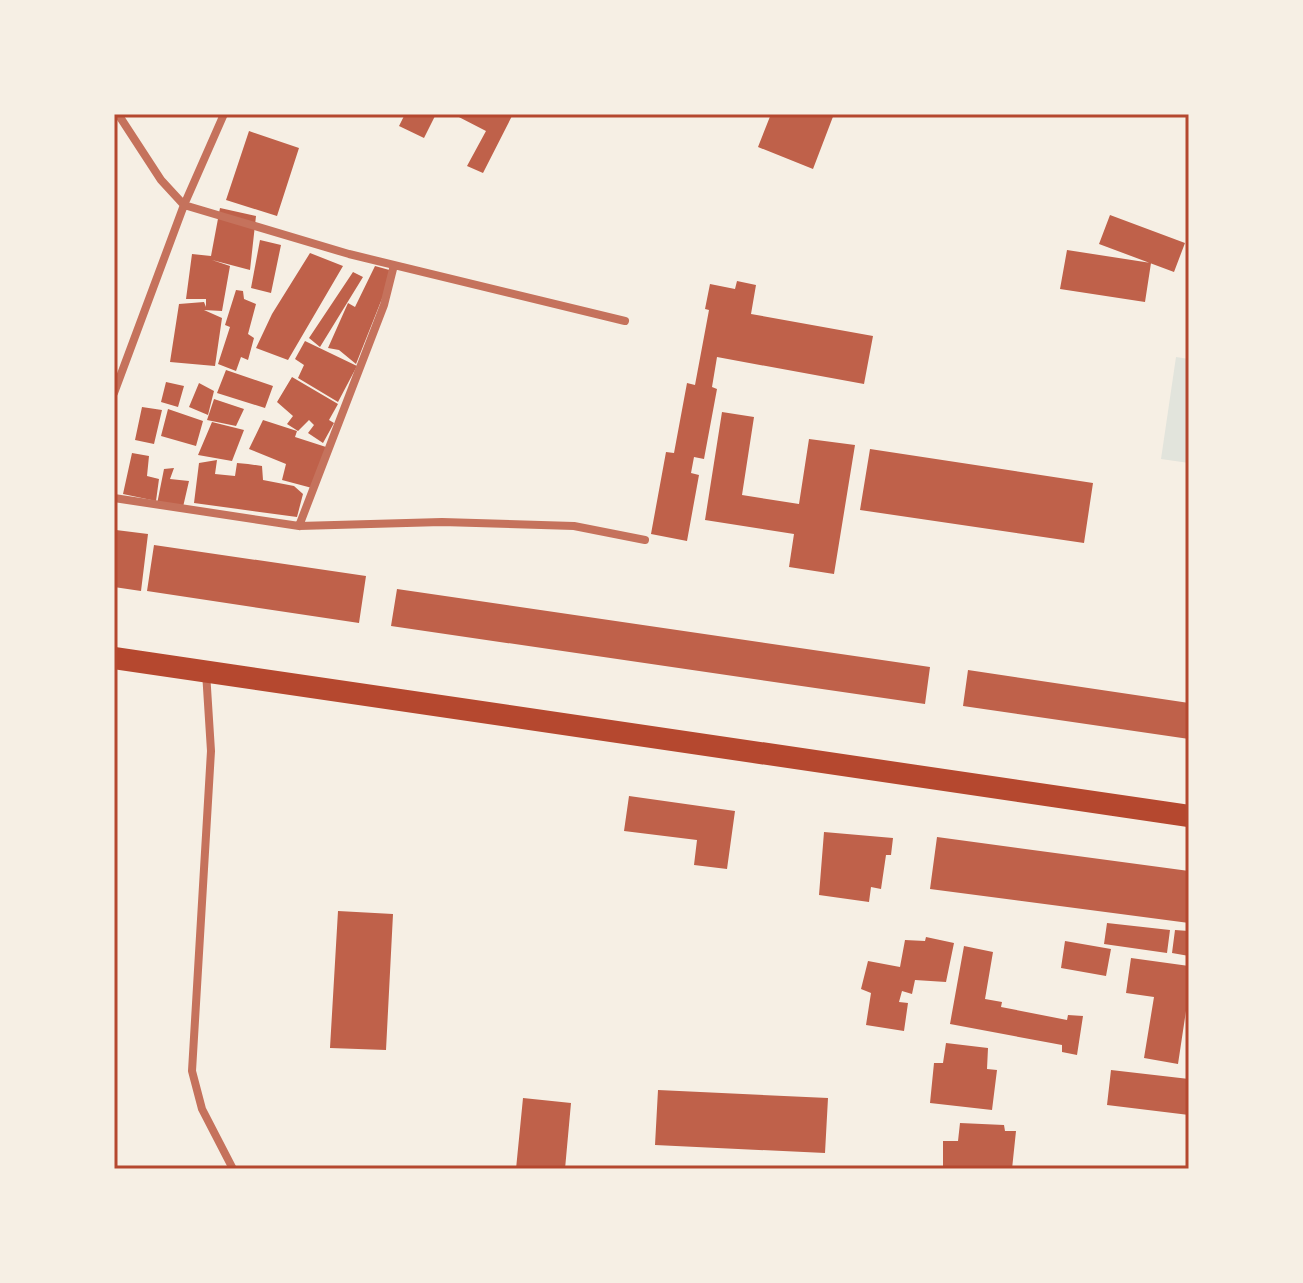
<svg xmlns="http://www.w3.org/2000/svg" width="1303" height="1283" font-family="'Varela Round',sans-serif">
	<rect width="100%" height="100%" fill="#f6efe4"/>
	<path fill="#e2e4dc" d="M1176,357l13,2v104l-28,-4z"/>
	<path fill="#bf614a" d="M405,114h31l-12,24 -25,-12z
		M453,114h60l-30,59 -16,-7 19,-35z
		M771,114h63l-21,55 -55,-22z
		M249,131l50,17 -22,68 -51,-16z
		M220,208l36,8 -6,54 -38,-10 18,6 -8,45 -18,-1 18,8 -7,48 -45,-4 9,-58 25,-2 2,5v-8h-20l6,-45 19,2z
		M1110,215l75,28 -11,29 -75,-28z
		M260,240l21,5 -10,48 -20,-5z
		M1067,250l84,13 -6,39 -85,-13z
		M310,253l33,13 -55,94 -32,-12 16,-34z
		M375,266l18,5 -37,93 -17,-14 -11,-2 20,-45 7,4z
		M353,272l10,5 -43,70 -11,-9z
		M737,281l19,4 -5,29 122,22 -9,48 -147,-27 -5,30 5,2 -13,70 -10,-2 -3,16 8,2 -12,66 -36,-7 15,-82 8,1 13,-70 8,2 14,-75 -4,-1 5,-25 25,5z
		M236,290l7,1 1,8 12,5 -8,30 6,4 -6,22 -7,-3 -5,14 -18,-7 12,-37 -5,-2z
		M305,341l52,25 -19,36 -40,-24 6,-13 -9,-6z
		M226,370l47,16 -8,22 -48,-15z
		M292,377l46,27 -9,16 5,3 -11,20 -15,-10 6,-8 -5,-5 -11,11 -11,-7 6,-8 -16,-14z
		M166,382l18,4 -6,21 -17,-5z
		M199,383l15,8 -6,24 -19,-8z
		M214,399l30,10 -8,17 -29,-6z
		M142,407l20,3 -8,34 -19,-4z
		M168,409l35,12 -7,25 -35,-10z
		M722,412l32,5 -12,78 57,9 10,-65 46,6 -21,129 -45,-7 5,-33 -89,-14z
		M263,420l34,11 -2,6 31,10 -14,41 -30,-8 4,-16 -37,-15z
		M212,422l32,8 -12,31 -34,-6z
		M870,449l223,34 -9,60 -224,-33z
		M132,453l17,3 -2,20 12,3 -3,22 -33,-7z
		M217,460l-2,14 20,2 2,-13 11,1 14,2 1,14 31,6 9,8 -6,23 -103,-14 5,-40z
		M174,468l-4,11 19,2 -6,26 -26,-3 7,-35z
		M116,530l32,4 -7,57 -27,-4z
		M154,545l212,31 -7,47 -212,-32z
		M397,589l533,78 -5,37 -534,-78z
		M968,670l221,33v36l-226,-33z
		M629,796l106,15 -8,58 -33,-4 3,-25 -73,-9z
		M824,832l69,6 -2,17h-5l-5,34 -10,-2 -2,15 -50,-7z
		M937,837l252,34v52l-259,-34z
		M338,911l55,3 -7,136 -56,-2z
		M1107,923l63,7 -3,23 -63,-9z
		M1175,930l14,1v25l-17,-3z
		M926,937l28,6 -8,39 -31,-2 -3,14 -10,-3 -3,11 9,1 -4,28 -38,-6 5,-32 -10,-4 7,-28 32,6 5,-27 20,1z
		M1065,941l46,8 -5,27 -45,-8z
		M964,946l29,6 -8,47 17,3 -1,5 66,13 1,-5 15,1 -6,39 -15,-3v-7l-112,-21z
		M1131,958l58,8v25l-11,73 -34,-6 10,-61 -28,-4z
		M946,1043l42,5 -1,21 10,1 -5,40 -62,-7 4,-40h9z
		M1111,1070l78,9v36l-82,-10z
		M658,1090l170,8 -3,55 -170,-8z
		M523,1098l48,5 -6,66h-49z
		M960,1123l44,2 1,6h11l-4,38h-69v-28h15z"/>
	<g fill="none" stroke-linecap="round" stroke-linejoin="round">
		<path stroke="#c5725c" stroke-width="8" d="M118,114l43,66 23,25 165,49 276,67
			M114,393l70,-188 40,-91
			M114,498l185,28 143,-4 132,4 71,14
			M299,526l85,-221 10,-40
			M206,672l5,79 -19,320 10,38 31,60"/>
		<path stroke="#b5482f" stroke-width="22" d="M114,658l1075,158"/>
	</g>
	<rect width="1303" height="1283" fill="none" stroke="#f6efe4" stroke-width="232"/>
	<rect x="116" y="116" width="1071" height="1051" fill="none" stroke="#b5482f" stroke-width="3"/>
</svg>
